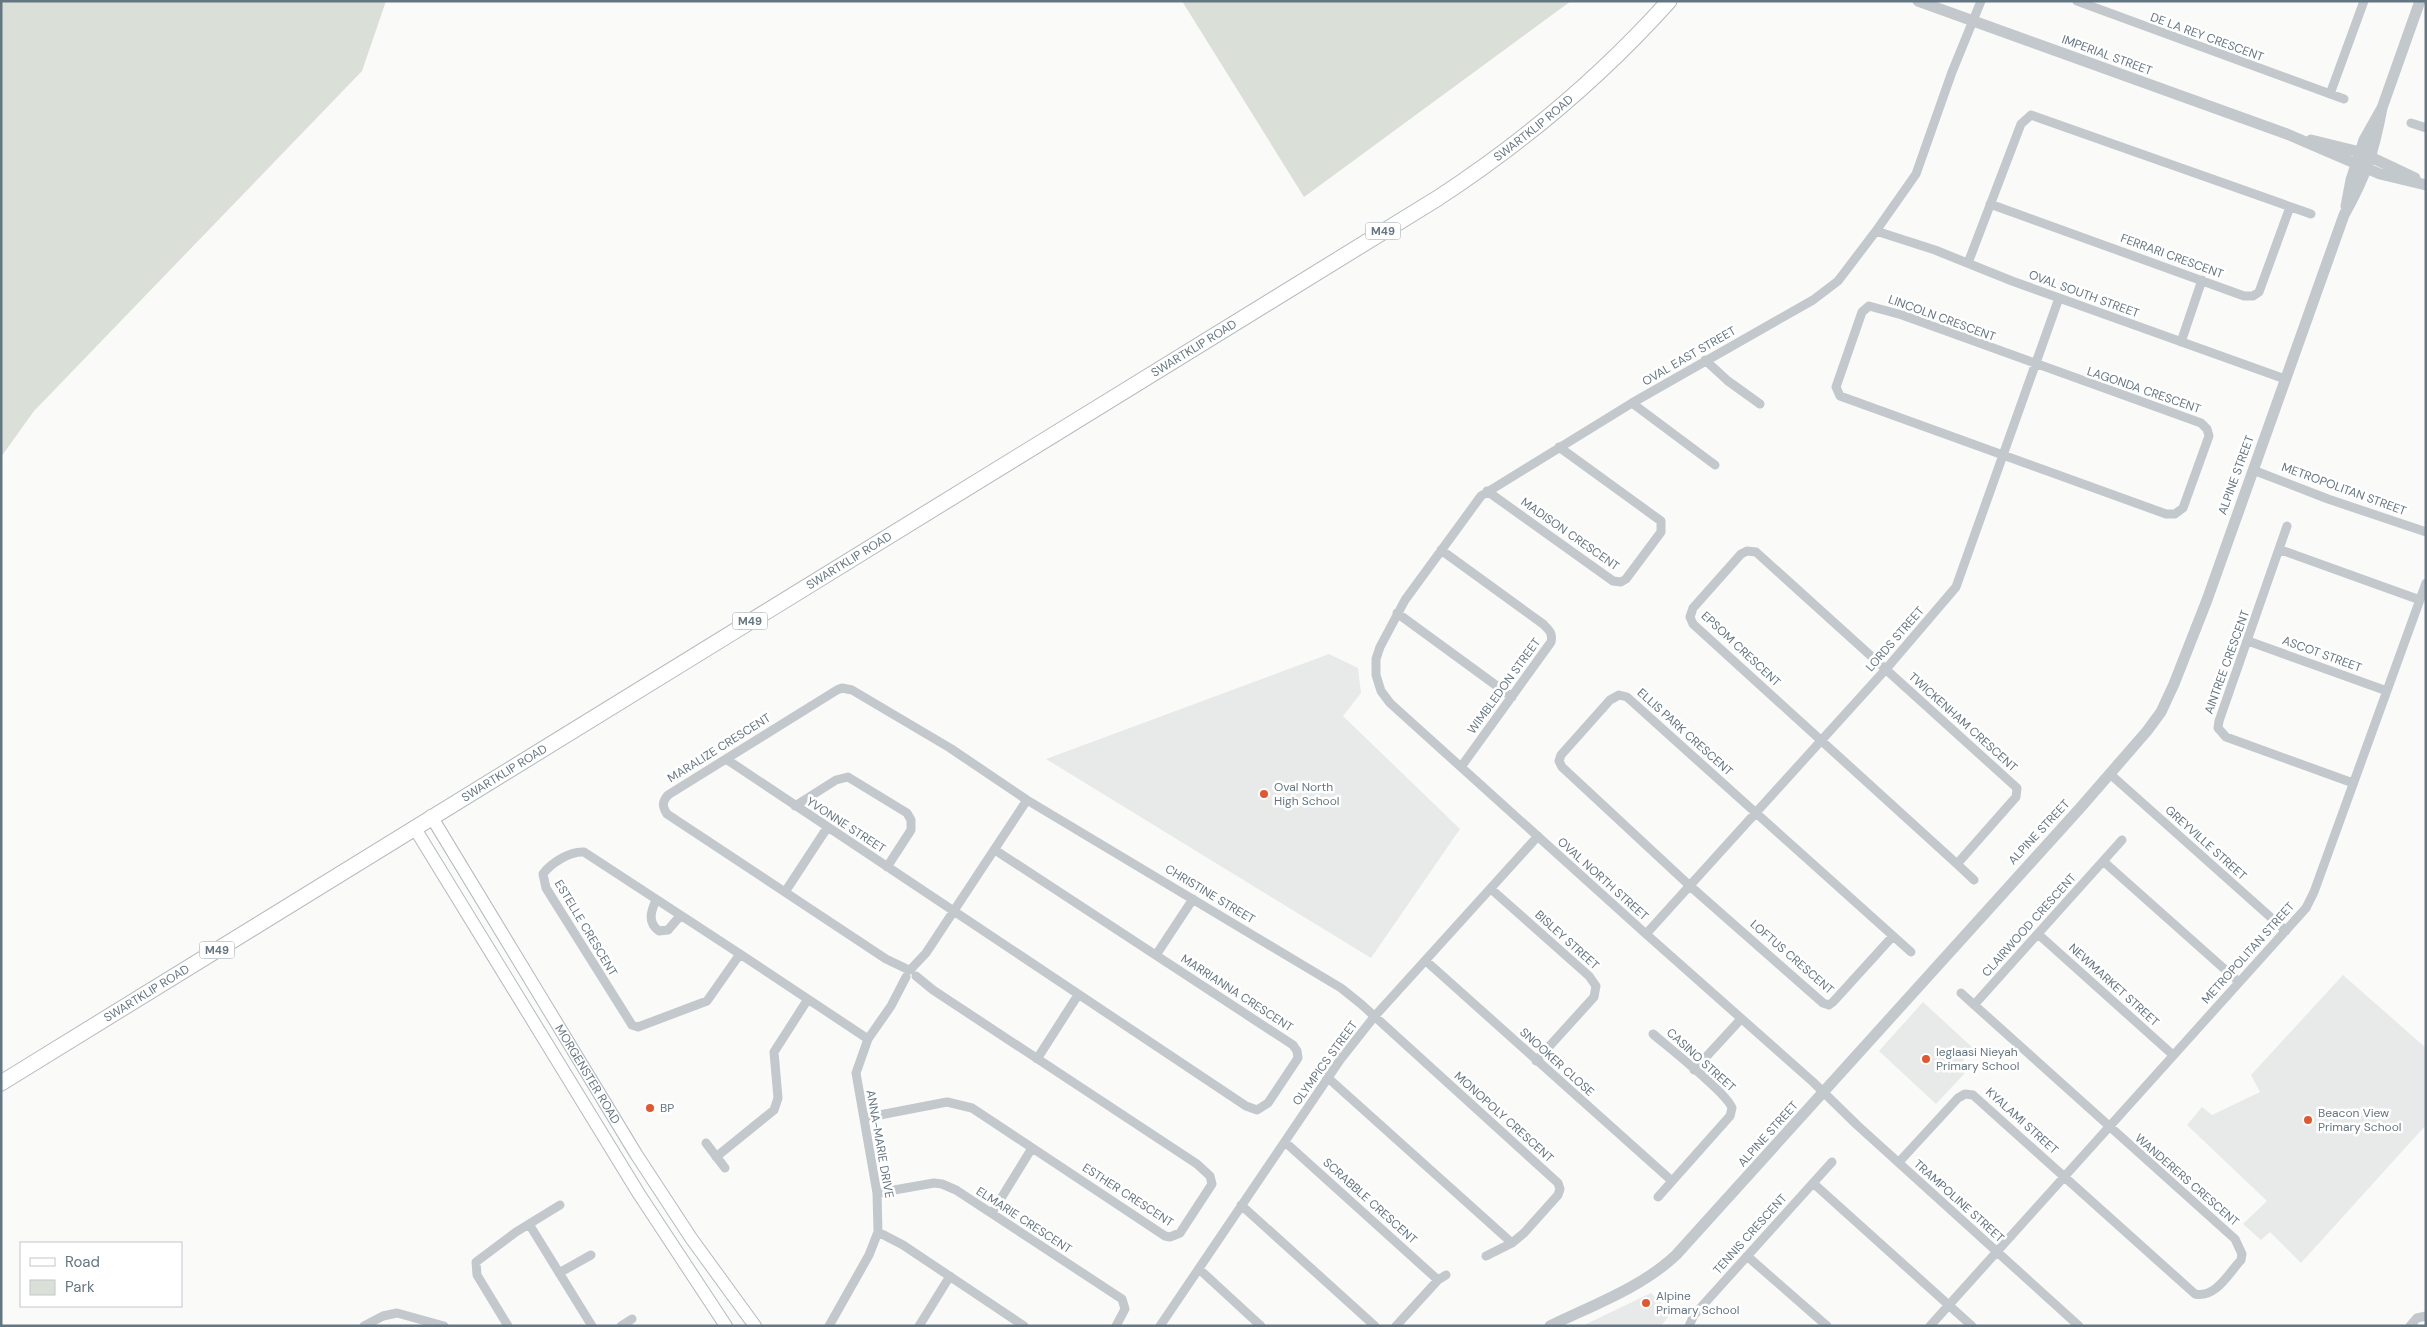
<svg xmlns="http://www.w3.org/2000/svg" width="2427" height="1327" font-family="'DM Sans',sans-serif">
	<rect width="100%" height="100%" fill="#fafaf8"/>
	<path fill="#e8e9e9" d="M1329,654l29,14 3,25 -18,23 117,113 -89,129 -325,-199z
		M2343,975l83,73v77l-125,138 -31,-31 -9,8 -18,-16 24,-23 -80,-76 15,-18 10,8 48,-23 -9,-17z
		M1923,1002l51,47 -16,17 7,7 -29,31 -57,-53z
		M1651,1293l20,20 -10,13h-79z"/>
	<path fill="#dadfd7" d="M1,1h385l-24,70 -328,340 -33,46z
		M1182,1h389l-267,196z"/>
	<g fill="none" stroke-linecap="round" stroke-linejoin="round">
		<g stroke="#b3babf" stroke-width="14">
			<g id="secondary">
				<path id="s1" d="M431,816l205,338 55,84 64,88"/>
				<path d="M414,827l225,367 87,132"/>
			</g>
		</g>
		<g stroke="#b5babe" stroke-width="17">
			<g id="primary">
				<path id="s2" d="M1,1083l1437,-885c87,-57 161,-119 231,-197"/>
			</g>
		</g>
		<path stroke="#c3c8cc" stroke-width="9" d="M1981,1l-29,71 -36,102 -40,57 -38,50 -25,19 -181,103 -151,93 -76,104 -25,47 -4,12v16l5,16 9,12 256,231 167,148 44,43 222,201
			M2077,1l267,98
			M2330,94l34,-93
			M2411,123l15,5
			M1990,204l254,92h9l6,-4 31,-85
			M1876,231l59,19 77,31 273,98
			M1968,263l53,-139 10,-9 280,99
			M1869,306l33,9 299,108 6,6 2,7 -26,72 -8,6h-9l-326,-118 -4,-9 26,-75z
			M2181,342l21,-62
			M1705,360l23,21 32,23
			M1632,403l83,62
			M2253,470l75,29 98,33
			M1487,491l126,90 8,1 5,-3 35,-47v-11l-102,-74
			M2287,526l-68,195 -1,7 8,9 127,46
			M1441,550l102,74c6,6 10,9 8,18l-90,125
			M2281,550l139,50
			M1397,613l115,84
			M2248,641l139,50
			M726,759l520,347 11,4 11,-7 30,-45 -1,-7 -4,-6 -298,-195
			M2110,774l176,157
			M795,806l41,-26 12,-3 59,36 4,7v10l-24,37
			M2103,861l136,121
			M1957,864l59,-67 1,-9 -261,-236 -9,-1 -6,3 -48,54 -3,9 3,7 264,240 17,16
			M1491,889l98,87 7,10 -2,11 -58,64
			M785,892l42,-64
			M656,900c-5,11 -9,22 3,31l9,-1 12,-14
			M1646,934l240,-265 70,-82 103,-289
			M2038,934l135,121
			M1893,936l-60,66 -4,3 -6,-2 -133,-117 -128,-119 -3,-6 2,-6 49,-55 9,-5 8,2 129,116 29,26 126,113
			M740,954l-156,-102c-14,-1 -33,11 -41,22l3,14 86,137 6,2 69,-26 33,-47 128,85
			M1156,955l37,-56
			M1426,961l246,220
			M909,970l-23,-11 -219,-145c-5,-8 -5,-12 1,-19l169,-105 5,-2 10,2 98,58 77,52 314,188 20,16 197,179 2,6 -2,6 -34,38 -12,10 -26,13
			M910,970l16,-17 101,-153
			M1974,1005l148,-165
			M1653,1034c15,13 74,59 79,74l-2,8 -72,81
			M1037,1059l41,-64
			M1694,1070l47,-51
			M1327,1077l185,166
			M864,1118l83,-16 25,6 193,128 5,1 10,-4 32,-49 -2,-8 -13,-12 -264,-174 -17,-14
			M1285,1142l153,138
			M706,1143l19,25
			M716,1157l58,-47 4,-12 -4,-46 34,-53
			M1899,1162l59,-64 7,-4 8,1 222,199c21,4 33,-20 46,-34l1,-6 -7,-15 -274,-246
			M1813,1183l159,143
			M877,1193l57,-10 8,1 14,6 166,109 3,10 -9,17
			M1241,1205l134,121
			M992,1213l40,-65
			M529,1224l63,102
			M878,1232l25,13 121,81
			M1747,1256l80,70
			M1199,1269l62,57
			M559,1273l32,-18
			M364,1326l19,-10 14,-3 47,13
			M508,1326l-31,-51 -1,-13 40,-30 44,-27
			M621,1326l11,-7
			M829,1326l40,-71 9,-23 -1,-39 -21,-120 12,-34 23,-33 15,-29
			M919,1326l31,-50
			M1160,1326l180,-266 34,-43 164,-181
			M1396,1326l42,-46 8,-5
			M1689,1326l5,-11 138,-153
			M1930,1326l376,-418 8,-16 112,-309
			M2410,1326l7,-8 9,-2"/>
		<path stroke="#c3c8cc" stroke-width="11" d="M1918,1l369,133 93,40 46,11
			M2311,140l49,12 55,26
			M2346,206l5,-26 13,-40 18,-32 38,-107
			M1550,1326c43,-21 91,-38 126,-71l405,-448 66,-76 14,-19 13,-28 33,-84 137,-385c22,-39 30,-64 38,-107"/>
		<use href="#secondary" stroke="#fff" stroke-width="12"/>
		<use href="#primary" stroke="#fff" stroke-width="15"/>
	</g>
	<g fill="#e4572e" stroke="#fff" stroke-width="2">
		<circle cx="1264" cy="794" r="5"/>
		<circle cx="1926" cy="1059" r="5"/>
		<circle cx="650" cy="1108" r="5"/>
		<circle cx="2308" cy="1120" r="5"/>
		<circle cx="1646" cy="1303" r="5"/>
	</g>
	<g text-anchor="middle" stroke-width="5" stroke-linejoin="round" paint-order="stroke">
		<g fill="#fff" stroke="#939fa8" stroke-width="1">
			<rect x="1365.5" y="222.5" width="35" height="17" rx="4"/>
			<rect x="732.5" y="612.5" width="35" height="17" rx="4"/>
			<rect x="199.5" y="941.5" width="35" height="17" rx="4"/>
		</g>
		<g font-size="11" font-weight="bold" fill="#657683">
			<text x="1383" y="235">M49</text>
			<text x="750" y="625">M49</text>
			<text x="217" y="954">M49</text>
		</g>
		<g font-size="12" fill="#657683" stroke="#fff">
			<text transform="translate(2207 37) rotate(20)" y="4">DE LA REY CRESCENT</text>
			<text transform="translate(2107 55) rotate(20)" y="4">IMPERIAL STREET</text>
			<text dy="4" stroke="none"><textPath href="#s2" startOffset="1806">SWARTKLIP ROAD</textPath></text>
			<text transform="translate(2172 256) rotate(20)" y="4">FERRARI CRESCENT</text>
			<text transform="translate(2084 294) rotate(20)" y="4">OVAL SOUTH STREET</text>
			<text transform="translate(1942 318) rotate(20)" y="4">LINCOLN CRESCENT</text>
			<text dy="4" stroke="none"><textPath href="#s2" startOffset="1401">SWARTKLIP ROAD</textPath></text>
			<text transform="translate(1689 356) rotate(-30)" y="4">OVAL EAST STREET</text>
			<text transform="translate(2144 390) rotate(19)" y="4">LAGONDA CRESCENT</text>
			<text transform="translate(2236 475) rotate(-70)" y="4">ALPINE STREET</text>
			<text transform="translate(2344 489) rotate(20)" y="4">METROPOLITAN STREET</text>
			<text transform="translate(1570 534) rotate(35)" y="4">MADISON CRESCENT</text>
			<text dy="4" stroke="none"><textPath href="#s2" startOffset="996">SWARTKLIP ROAD</textPath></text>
			<text transform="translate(1895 639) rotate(-49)" y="4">LORDS STREET</text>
			<text transform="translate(1741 649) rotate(43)" y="4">EPSOM CRESCENT</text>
			<text transform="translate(2322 654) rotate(20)" y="4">ASCOT STREET</text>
			<text transform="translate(2227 662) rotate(-70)" y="4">AINTREE CRESCENT</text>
			<text transform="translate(1504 686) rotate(-54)" y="4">WIMBLEDON STREET</text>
			<text transform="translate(1963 722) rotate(42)" y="4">TWICKENHAM CRESCENT</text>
			<text transform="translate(1685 732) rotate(42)" y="4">ELLIS PARK CRESCENT</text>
			<text transform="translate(719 748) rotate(-32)" y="4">MARALIZE CRESCENT</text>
			<text dy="4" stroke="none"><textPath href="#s2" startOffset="591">SWARTKLIP ROAD</textPath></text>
			<text transform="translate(846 825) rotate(33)" y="4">YVONNE STREET</text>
			<text transform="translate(2039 832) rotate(-47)" y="4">ALPINE STREET</text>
			<text transform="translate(2206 843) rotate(42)" y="4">GREYVILLE STREET</text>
			<text transform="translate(1603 879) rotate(42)" y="4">OVAL NORTH STREET</text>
			<text transform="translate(1210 894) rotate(31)" y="4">CHRISTINE STREET</text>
			<text transform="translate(2029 925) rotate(-48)" y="4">CLAIRWOOD CRESCENT</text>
			<text transform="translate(586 928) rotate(59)" y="4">ESTELLE CRESCENT</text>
			<text transform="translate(1567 940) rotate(42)" y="4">BISLEY STREET</text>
			<text transform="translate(2248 953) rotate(-48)" y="4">METROPOLITAN STREET</text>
			<text transform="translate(1792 957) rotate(41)" y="4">LOFTUS CRESCENT</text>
			<text transform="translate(2114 985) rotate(42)" y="4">NEWMARKET STREET</text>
			<text dy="4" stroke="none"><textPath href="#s2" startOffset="171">SWARTKLIP ROAD</textPath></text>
			<text transform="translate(1237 993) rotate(33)" y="4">MARRIANNA CRESCENT</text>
			<text transform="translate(1701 1060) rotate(42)" y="4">CASINO STREET</text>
			<text transform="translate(1557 1062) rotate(42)" y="4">SNOOKER CLOSE</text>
			<text transform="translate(1325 1063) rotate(-54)" y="4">OLYMPICS STREET</text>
			<text dy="4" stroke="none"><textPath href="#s1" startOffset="302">MORGENSTER ROAD</textPath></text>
			<text transform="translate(1504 1117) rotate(42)" y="4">MONOPOLY CRESCENT</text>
			<text transform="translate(2022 1121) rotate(42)" y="4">KYALAMI STREET</text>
			<text transform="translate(1768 1134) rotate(-48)" y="4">ALPINE STREET</text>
			<text transform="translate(880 1144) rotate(80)" y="4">ANNA-MARIE DRIVE</text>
			<text transform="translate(2187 1180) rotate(41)" y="4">WANDERERS CRESCENT</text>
			<text transform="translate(1128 1195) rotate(33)" y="4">ESTHER CRESCENT</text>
			<text transform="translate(1370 1201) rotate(42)" y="4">SCRABBLE CRESCENT</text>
			<text transform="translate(1959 1201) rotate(42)" y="4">TRAMPOLINE STREET</text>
			<text transform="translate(1024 1220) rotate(33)" y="4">ELMARIE CRESCENT</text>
			<text transform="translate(1750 1234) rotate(-48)" y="4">TENNIS CRESCENT</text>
		</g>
		<g font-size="12" fill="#657683" stroke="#fff" text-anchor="start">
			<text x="1274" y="791">Oval North<tspan x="1274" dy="14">High School</tspan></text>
			<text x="1936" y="1056">Ieglaasi Nieyah<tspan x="1936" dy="14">Primary School</tspan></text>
			<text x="660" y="1112">BP</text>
			<text x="2318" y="1117">Beacon View<tspan x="2318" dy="14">Primary School</tspan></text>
			<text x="1656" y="1300">Alpine<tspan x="1656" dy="14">Primary School</tspan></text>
		</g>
	</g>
	<rect width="2427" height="1327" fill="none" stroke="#657683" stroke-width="5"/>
	<rect x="20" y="1242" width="162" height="65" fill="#ffffff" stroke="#c1c8cd"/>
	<rect x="30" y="1258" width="25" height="8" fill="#ffffff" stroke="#c1c8cd"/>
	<text x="65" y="1267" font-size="15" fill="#657683">Road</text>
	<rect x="30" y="1280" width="25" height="15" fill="#dadfd7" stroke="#c1c8cd"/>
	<text x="65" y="1292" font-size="15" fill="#657683">Park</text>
</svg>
